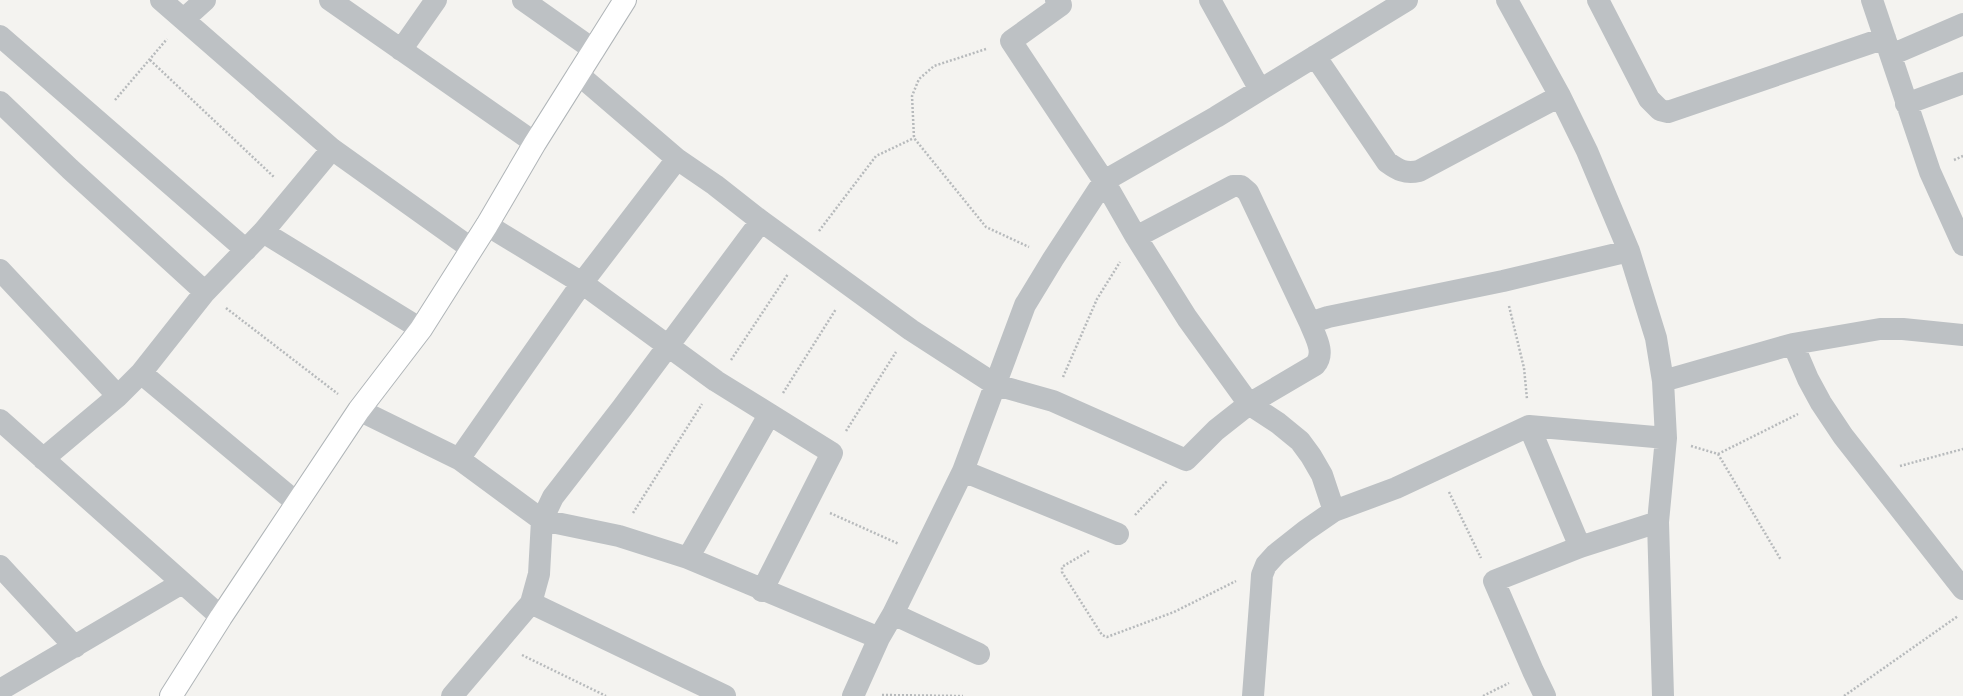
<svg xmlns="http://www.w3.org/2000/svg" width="1963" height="696" font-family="Karla,sans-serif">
	<rect width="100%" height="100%" fill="#f4f3f0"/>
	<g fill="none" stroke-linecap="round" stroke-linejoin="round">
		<g stroke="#b0b5b8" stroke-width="24">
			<path id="secondary" d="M171,696l50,-79 138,-207 62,-81 66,-104 48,-82 90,-143"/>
		</g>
		<path stroke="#b7babc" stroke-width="2.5" stroke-dasharray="2 2" stroke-linecap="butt" d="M986,49l-52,17 -15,13 -7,17 2,42 72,89 43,20
			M150,60l125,118
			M115,100l52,-61
			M1954,160l9,-4
			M819,231l57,-75 38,-18
			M1509,306l15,62 3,31
			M226,308l112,86
			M731,360l57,-86
			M1063,377l34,-78 23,-37
			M783,393l53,-84
			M846,431l50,-79
			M1691,446l27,8 63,106
			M1718,454l80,-40
			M1900,466l63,-17
			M1449,492l32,66
			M633,513l69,-109
			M830,513l69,31
			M1135,515l32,-34
			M1089,551l-24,14 -3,2v5l40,63 5,2 67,-25 62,-31
			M522,655l84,41
			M882,695l81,1
			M1483,696l26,-13
			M1844,696l114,-80"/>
		<path stroke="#bdc1c4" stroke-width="22" d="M161,0l171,149 140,100
			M330,0l205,143
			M523,0l71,50
			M1056,0l5,5 -50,36 93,140 32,56 51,81 62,86 29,19 22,18 11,15 11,19 12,36
			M1210,0l50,90
			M1507,0l53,96 27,55 42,100 27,87 7,43 3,57 -8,84 5,174
			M1598,0l51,99 11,11 8,2 217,-74
			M1872,0l58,172 33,73
			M184,19l21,-19
			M0,36l246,214
			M401,50l35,-50
			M1891,55l72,-31
			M1315,56l72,106c11,8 18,12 32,9l141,-75
			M578,74l99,85 38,26 46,36 150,109 85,55 57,16 133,59 30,-30 33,-26 66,-39c11,-12 0,-29 -5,-42
			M0,102l70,67 135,123
			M1906,104l57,-21
			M487,225l95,58 134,98 116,72 -70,138
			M263,232l158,97
			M1136,237l97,-51h8l7,6 62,131 18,-6 175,-36 126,-30
			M0,270l118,126
			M1793,344l15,35 13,24 22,33 120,153
			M141,373l156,130
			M1663,381l130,-37 87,-15h23l60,6
			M359,410l100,49 83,61 77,16 69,22 191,80
			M0,420l221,197
			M1529,426l51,121
			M43,459l75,-63 23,-23 64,-81 58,-60 69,-83
			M459,459l123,-176 95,-124
			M963,471l155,63
			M688,558l81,-143
			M0,566l75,81
			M531,603l194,93
			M893,614l86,40
			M0,690l182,-107
			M452,696l79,-93 8,-29 3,-54 11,-23 69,-89 139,-187
			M853,696l26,-58 14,-24 70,-143 62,-166 28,-46 51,-78 112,-64 191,-117
			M1253,696l8,-106 1,-15 4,-10 10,-11 29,-23 29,-20 62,-23 133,-62 137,12
			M1545,696l-12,-25 -39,-90 86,-34 78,-25"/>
		<use href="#secondary" stroke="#fff" stroke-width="22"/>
	</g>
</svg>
